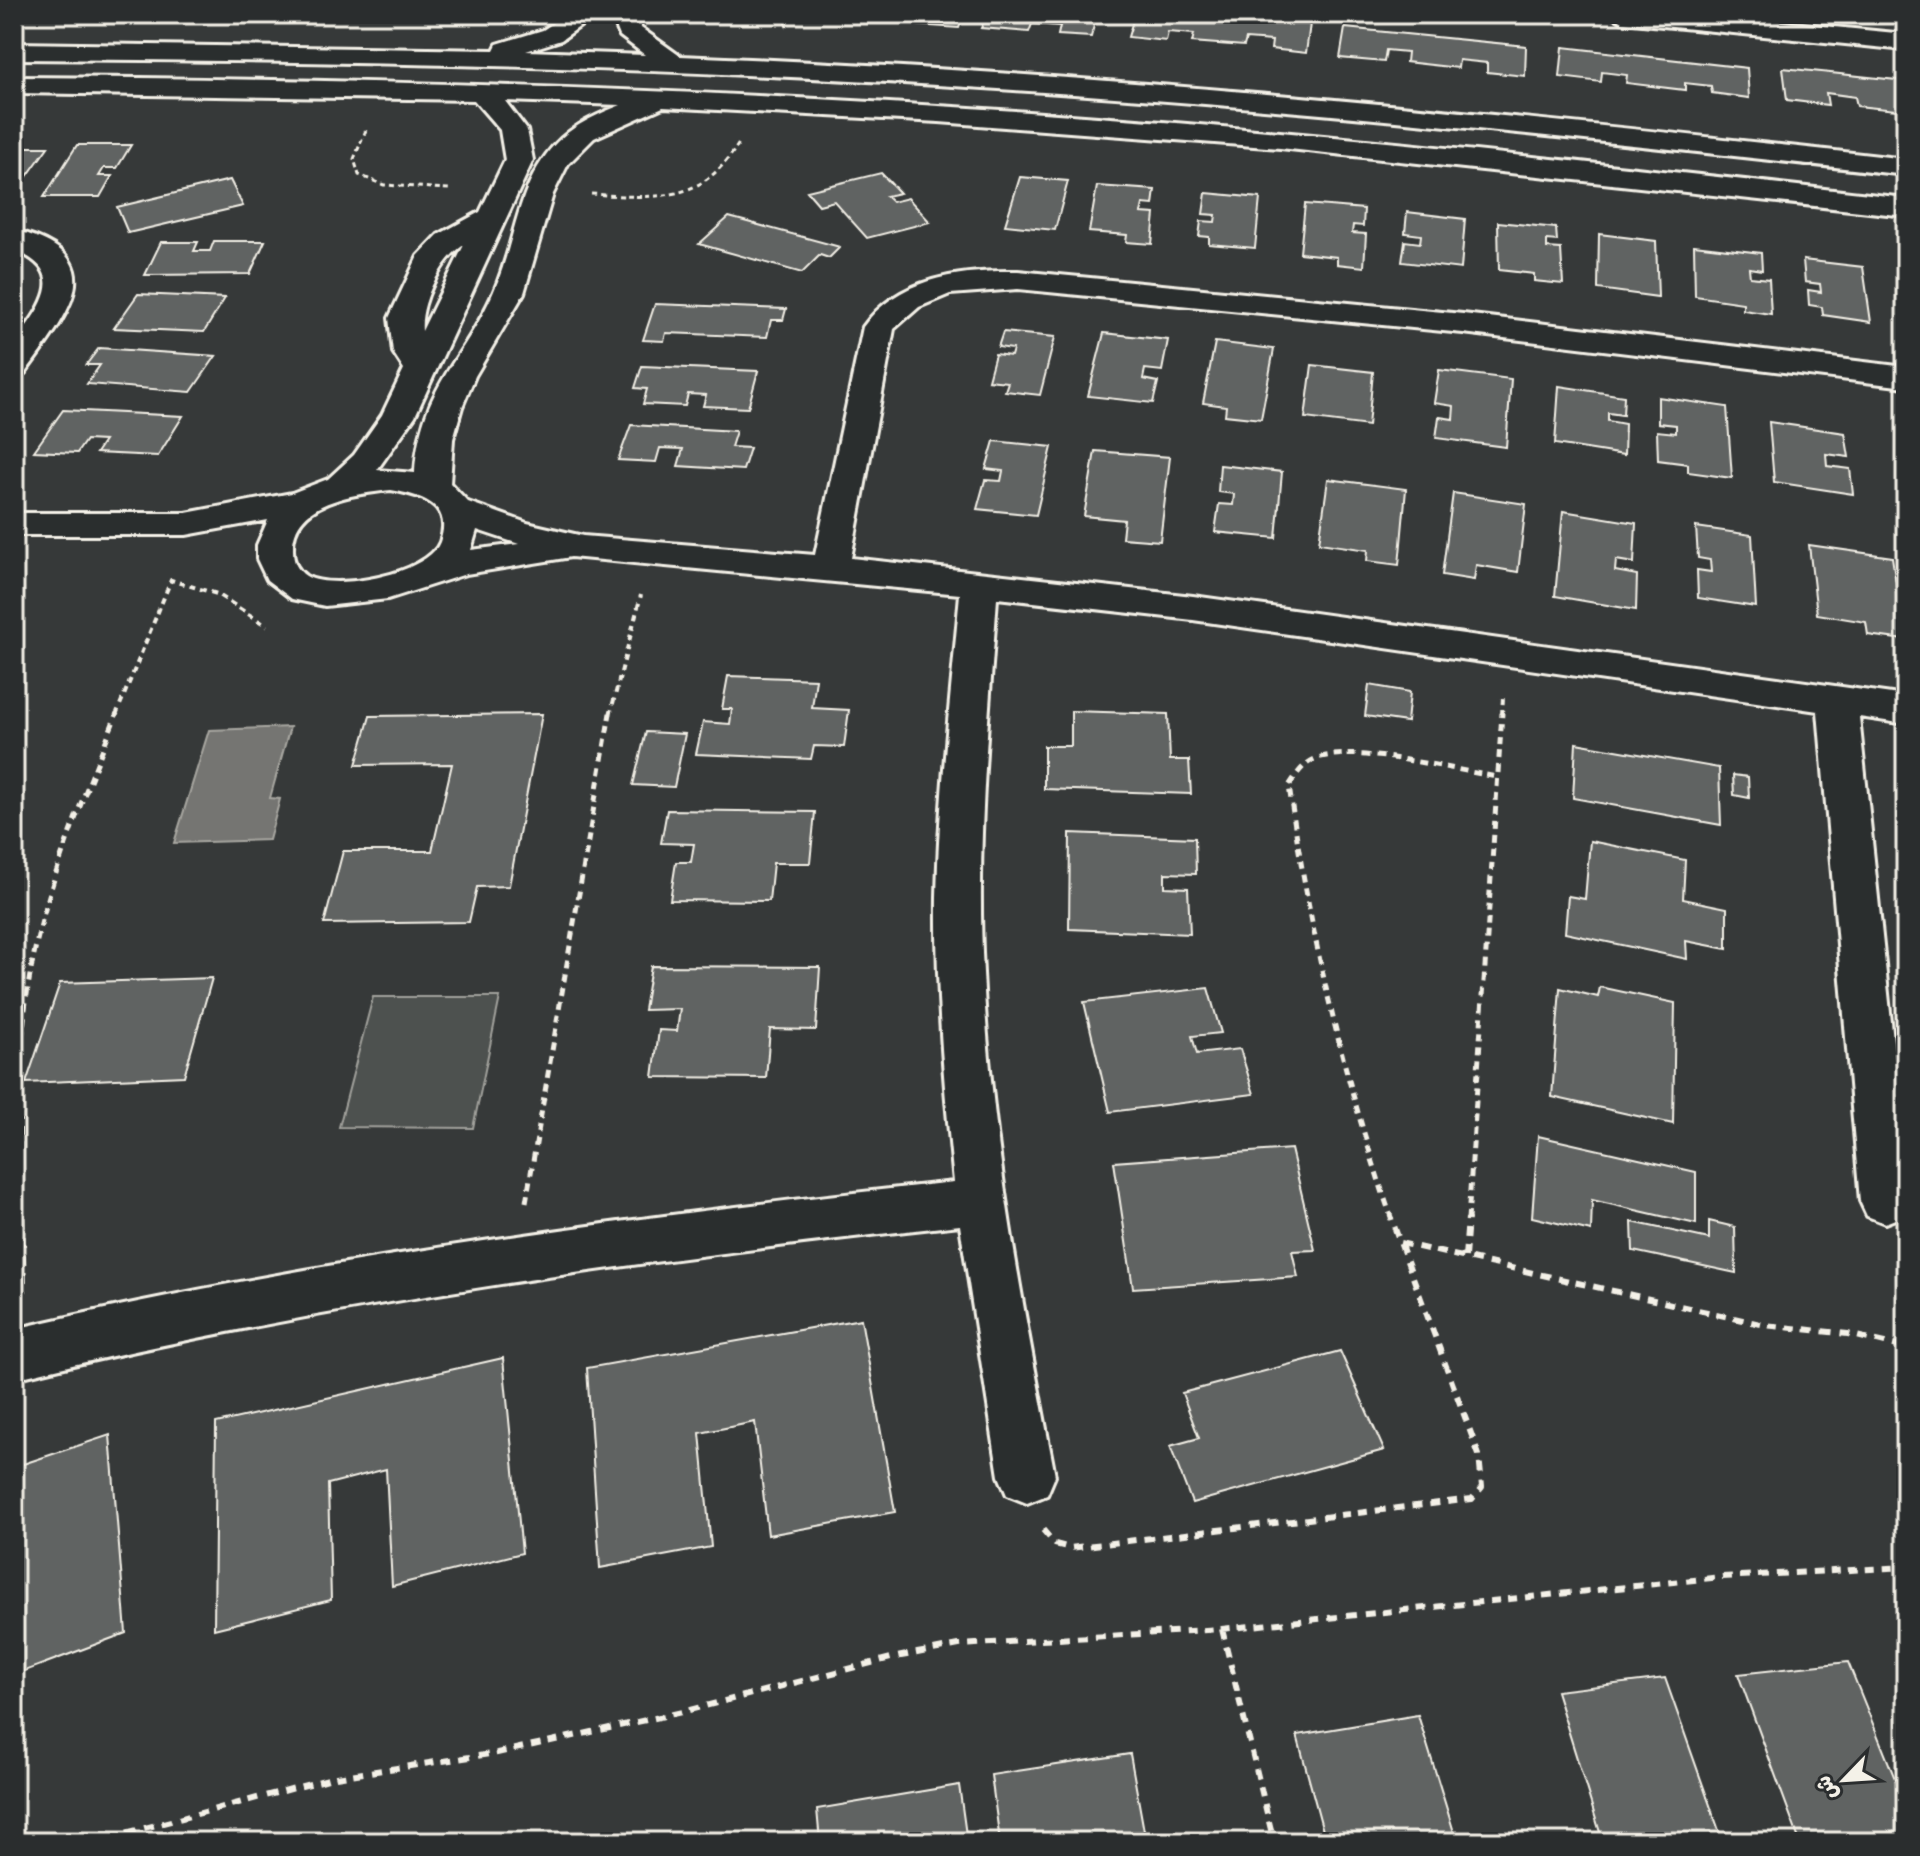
<svg xmlns="http://www.w3.org/2000/svg" width="1920" height="1856" font-family="Caveat,'Playpen Sans Arabic',sans-serif">
	<rect width="100%" height="100%" fill="#363939"/>
	<filter id="ink" filterUnits="userSpaceOnUse"><feTurbulence type="fractalNoise" baseFrequency=".0125" numOctaves="2"/><feDisplacementMap in="SourceGraphic" scale="16" xChannelSelector="R" yChannelSelector="G"/><feConvolveMatrix kernelMatrix="1 2 1 2 8 2 1 2 1" color-interpolation-filters="sRGB"/></filter>
	<g filter="url(#ink)">
		<path fill="#4e514f" stroke="#a1a19c" stroke-width="2" d="M373,997h127l-27,131 -134,-1z"/>
		<path fill="#757572" stroke="#a8a7a1" stroke-width="2" d="M290,727l-20,71 10,1 -11,41 -95,3 35,-113z"/>
		<path fill="#616362" stroke="#f4f1e8" stroke-width="2" d="M921,14h176l-6,23 -33,-2 2,-9 -28,-2 -3,8 -48,-4 4,-9 -22,-2 -4,11 -42,-3z
			M1135,14h66l109,10 -4,29 -35,-4 1,-8 -26,-2 -2,7 -52,-4 2,-8 -26,-2 -2,9 -38,-4z
			M1345,28l181,18 -1,30 -38,-4v-9l-28,-3 -1,8 -52,-6 1,-10 -21,-2 -2,12 -44,-4z
			M1563,47l184,21 2,30 -37,-5 -1,-7 -26,-3v7l-59,-7 1,-8 -25,-3 -1,10 -41,-5z
			M1783,68l123,13v30l-49,-5 -2,-9 -29,-4 2,12 -41,-5z
			M77,145h54l-14,23h-13l-5,8h13l-12,21h-56z
			M14,147h34l-30,42h-4z
			M881,173l19,20 -14,3 6,6 16,-4 22,24 -63,16 -33,-37 -15,4 -12,-14z
			M1020,177l48,4 -13,49 -50,-5z
			M230,180l13,26 -115,27 -11,-26z
			M1097,186l58,4 -2,15 -10,-1 -2,9 14,1 -3,30 -26,-2 1,-7 -38,-3z
			M1206,193l54,5 -5,50 -46,-4v-7l-10,-1 2,-15 14,1 1,-7 -13,-1z
			M1305,204l59,5 -1,17 -10,-1 -1,8 14,1 -2,33 -27,-3v-7l-37,-4z
			M1407,212l58,7 -4,50 -59,-7 3,-21 15,2 1,-8 -16,-2z
			M729,217l111,30 -11,11 -9,-3 -18,18 -103,-29z
			M1498,222l58,6 1,13 -10,-1v8l14,1 2,35 -29,-3v-7l-35,-4z
			M1599,234l57,7 2,56 -60,-8z
			M214,241h51l-15,33 -105,1 16,-33h37l-4,9h16z
			M1694,245l67,8 1,17 -13,-2 1,9 19,2 2,35 -28,-4v-7l-48,-7z
			M1803,260l60,7 8,55 -48,-7 -1,-8 -13,-2 -1,-15 13,2 -1,-8 -15,-2z
			M138,294l87,4 -21,34 -90,-4z
			M655,304l131,5 -3,11h-12l-4,17 -101,-4 -2,8 -21,-1z
			M1003,332l52,5 -15,58 -35,-4 3,-9 -20,-2 7,-26 16,2 2,-7 -15,-2z
			M1104,333l64,7 -6,31 -17,-2 -2,10 15,3 -5,21 -65,-7z
			M1215,342l59,7 -13,70 -36,-4 1,-9 -23,-3z
			M99,348l117,8 -25,36 -104,-8 13,-19h-14z
			M1312,365l61,7 -5,54 -63,-8z
			M642,366l116,5 -10,37 -45,-2 3,-11 -18,-1 -3,12 -42,-2 4,-15 -12,-1z
			M1439,370l72,9 -5,68 -70,-9 3,-21 14,2 1,-13 -20,-3z
			M1559,386l65,10 -1,19 -15,-2v8l17,3 -1,31 -69,-11z
			M1658,397l69,10 5,71 -44,-6v-8l-30,-4 -1,-29 19,2v-8l-18,-2z
			M63,410l120,6 -25,40 -62,-3 8,-12 -18,-1 -9,13 -43,-2z
			M1769,422l76,11 4,24 -23,-3 1,12 23,3 3,25 -79,-12z
			M631,425l105,6 -5,16 19,1 -7,22 -65,-4 5,-17 -23,-1 -4,14 -38,-2z
			M994,441l58,6 -16,68 -59,-6 8,-29 16,1 2,-10 -17,-2z
			M1095,451l75,6 -10,84 -38,-3 2,-18 -40,-4z
			M1220,465l62,7 -6,66 -61,-6 4,-28 14,1 1,-11 -16,-2z
			M1328,479l78,10 -7,76 -32,-4 1,-11 -49,-7z
			M1453,493l73,11 -8,68 -42,-7 -2,15 -32,-5z
			M1563,511l73,12 -2,40 -18,-3 -1,11 22,4 -1,35 -81,-14z
			M1696,527l56,8 4,72 -58,-9 -1,-28 14,2 -1,-12 -12,-2z
			M1809,545l83,12 13,83 -37,-5 -2,-13 -49,-8z
			M728,676l88,3 -4,29 37,2 -5,37 -30,-1 -3,13 -115,-5 7,-32 27,2 2,-15h-10z
			M1369,685l41,7 -3,30 -42,-6z
			M1071,711l97,3 2,46h19l2,34 -147,-5v-43h27z
			M542,714l-33,172 -32,1 -8,35 -145,2 19,-73h89l20,-87 -96,1 14,-49z
			M646,732l39,2 -11,53 -41,-2z
			M1576,743l143,25 2,57 -148,-27z
			M1733,775l15,2 1,21 -15,-3z
			M667,810l148,2 -5,51h-37l-4,38 -99,-1 6,-38h15l3,-18 -33,-1z
			M1070,833l125,5 1,36 -31,-1v14l23,1 2,46 -121,-5z
			M1590,841l95,19 -2,39 44,9v41l-41,-8 1,18 -122,-26 3,-37 17,3z
			M651,966l169,1 -4,63 -46,-1 -4,49 -113,-1 6,-47 18,1 3,-22 -36,1z
			M212,978l-28,98 -158,7 34,-100z
			M1600,987l75,16 -2,121 -121,-27 8,-109 38,9z
			M1208,988l13,45 -29,3 5,18 43,-5 14,45 -144,18 -26,-110z
			M1538,1136l158,36v52l-104,-24 -1,31 -59,-14z
			M1291,1149l24,101 -23,1 6,26 -165,11 -19,-126z
			M1709,1221l26,6 1,46 -103,-22 -1,-29 77,17z
			M861,1319l34,193 -127,23 -13,-113 -55,11 11,114 -111,21 -13,-200z
			M1340,1351l44,99 -192,53 -22,-57 29,-8 -17,-45z
			M503,1358l19,195 -130,33 -6,-117 -58,15 3,116 -117,29 2,-206z
			M110,1435l16,198 -112,42v-208z
			M1848,1662l58,144v36h-106l-62,-168z
			M1665,1678l58,164h-120l-47,-151z
			M1418,1715l39,127h-131l-29,-107z
			M1130,1754l16,88h-146l-9,-67z
			M959,1785l8,57h-147l-3,-33z"/>
		<g fill="none" stroke-linecap="round" stroke-linejoin="round">
			<g stroke="#f4f1e8" stroke-width="6">
				<path id="minor" d="M567,14h30l-36,26 -35,11 119,4 -25,-19 -9,-22h26l4,14 39,28c410,16 818,57 1226,103v16c-297,-33 -594,-66 -892,-85 -333,-23 -666,-29 -1000,-31v-16l480,7 3,-6 46,-14z
					M1609,14h90l207,20v16l-284,-28z
					M14,77c353,2 704,12 1057,38 279,20 557,52 835,83v18l-626,-68 -341,-26 -276,-15 -69,31 -26,26 -15,30 -29,99 -49,83 -13,31 -9,32 -3,44 18,19 59,21 56,13 232,19 48,-228c35,-50 99,-57 155,-56l445,43 443,53v20l-443,-54 -445,-44 -68,5 -31,13 -25,22 -43,229 342,38 713,100v28l-47,-7 47,448v44l-3,7 -18,7 -18,-7 -7,-15 -42,-490 -625,-91 -196,-22c-9,125 -21,250 -14,375 8,170 40,336 72,503l-8,19 -20,8 -20,-8 -8,-19 -39,-251c-319,35 -634,78 -946,154v-50c310,-72 624,-113 940,-147 -10,-95 -18,-190 -17,-285 2,-101 14,-202 23,-303l-389,-37 -105,17 -78,25 -63,7 -33,-7 -25,-19 -10,-21v-14l11,-25 -82,15h-172v-22h172l106,-20 36,-14 26,-24 28,-40 22,-46 -11,-17 -4,-34 29,-62 20,-21 42,-23 25,-52 -5,-30 -26,-30 -460,-7zM505,101l116,4c-30,12 -56,24 -75,50 -30,40 -32,91 -52,136 -30,70 -74,95 -79,182l-38,-3 38,-54 118,-256 -6,-30zM464,245l-42,86c-3,-27 19,-72 42,-86zM391,490c28,5 63,13 49,52 -12,32 -106,50 -134,34 -9,-6 -13,-14 -13,-26 -2,-49 62,-56 98,-60zM477,530l42,14 -48,6z
					M14,230c104,26 53,85 11,143l-11,3c0,-9 -3,-24 0,-32 2,-7 11,-15 15,-21 24,-34 27,-56 -15,-73z"/>
			</g>
			<path stroke="#f4f1e8" stroke-width="3" stroke-dasharray="5 4" stroke-linecap="butt" d="M783,14l4,13
				M366,130l-12,29 5,16 25,10 65,4
				M591,194c65,4 110,11 148,-51"/>
			<path stroke="#f4f1e8" stroke-width="4" stroke-dasharray="6 5" stroke-linecap="butt" d="M116,715l55,-135 46,14 50,32
				M610,715l31,-120
				M1502,715l1,-18"/>
			<path stroke="#f4f1e8" stroke-width="5" stroke-dasharray="8 6" stroke-linecap="butt" d="M526,1202l84,-489
				M22,1220c-3,-82 -6,-164 8,-245 16,-92 53,-176 87,-262
				M1392,1220c-49,-142 -82,-286 -103,-434 7,-11 14,-22 26,-27 38,-15 140,11 182,18
				M1468,1220l34,-507"/>
			<path stroke="#f4f1e8" stroke-width="6" stroke-dasharray="10 8" stroke-linecap="butt" d="M22,1218l2,74
				M1400,1243l365,82 83,9 58,14
				M1465,1257l3,-39
				M1043,1530l12,14 15,4 402,-49 10,-12 -3,-32 -88,-237
				M1222,1629l52,213
				M92,1842l244,-65 161,-24 185,-41 209,-54 68,-13 263,-16 500,-52 184,-10"/>
			<use href="#minor" fill="#2a2d2e" fill-rule="evenodd"/>
		</g>
	</g>
	<rect width="1920" height="1856" fill="none" stroke="#2a2d2e" stroke-width="48"/>
	<rect x="24" y="24" width="1872" height="1808" fill="none" stroke="#f4f1e8" stroke-width="3" filter="url(#ink)"/>
	<g transform="translate(1844 1780) rotate(245)" stroke="#2a2d2e" stroke-width="6" paint-order="stroke">
	<path d="M0-6L14 30L0 20L-14 30Z" fill="#f4f1e8"/>
	<text y="-12" font-size="22" font-weight="bold" text-anchor="middle" fill="#f4f1e8">ش</text>
	</g>
</svg>
